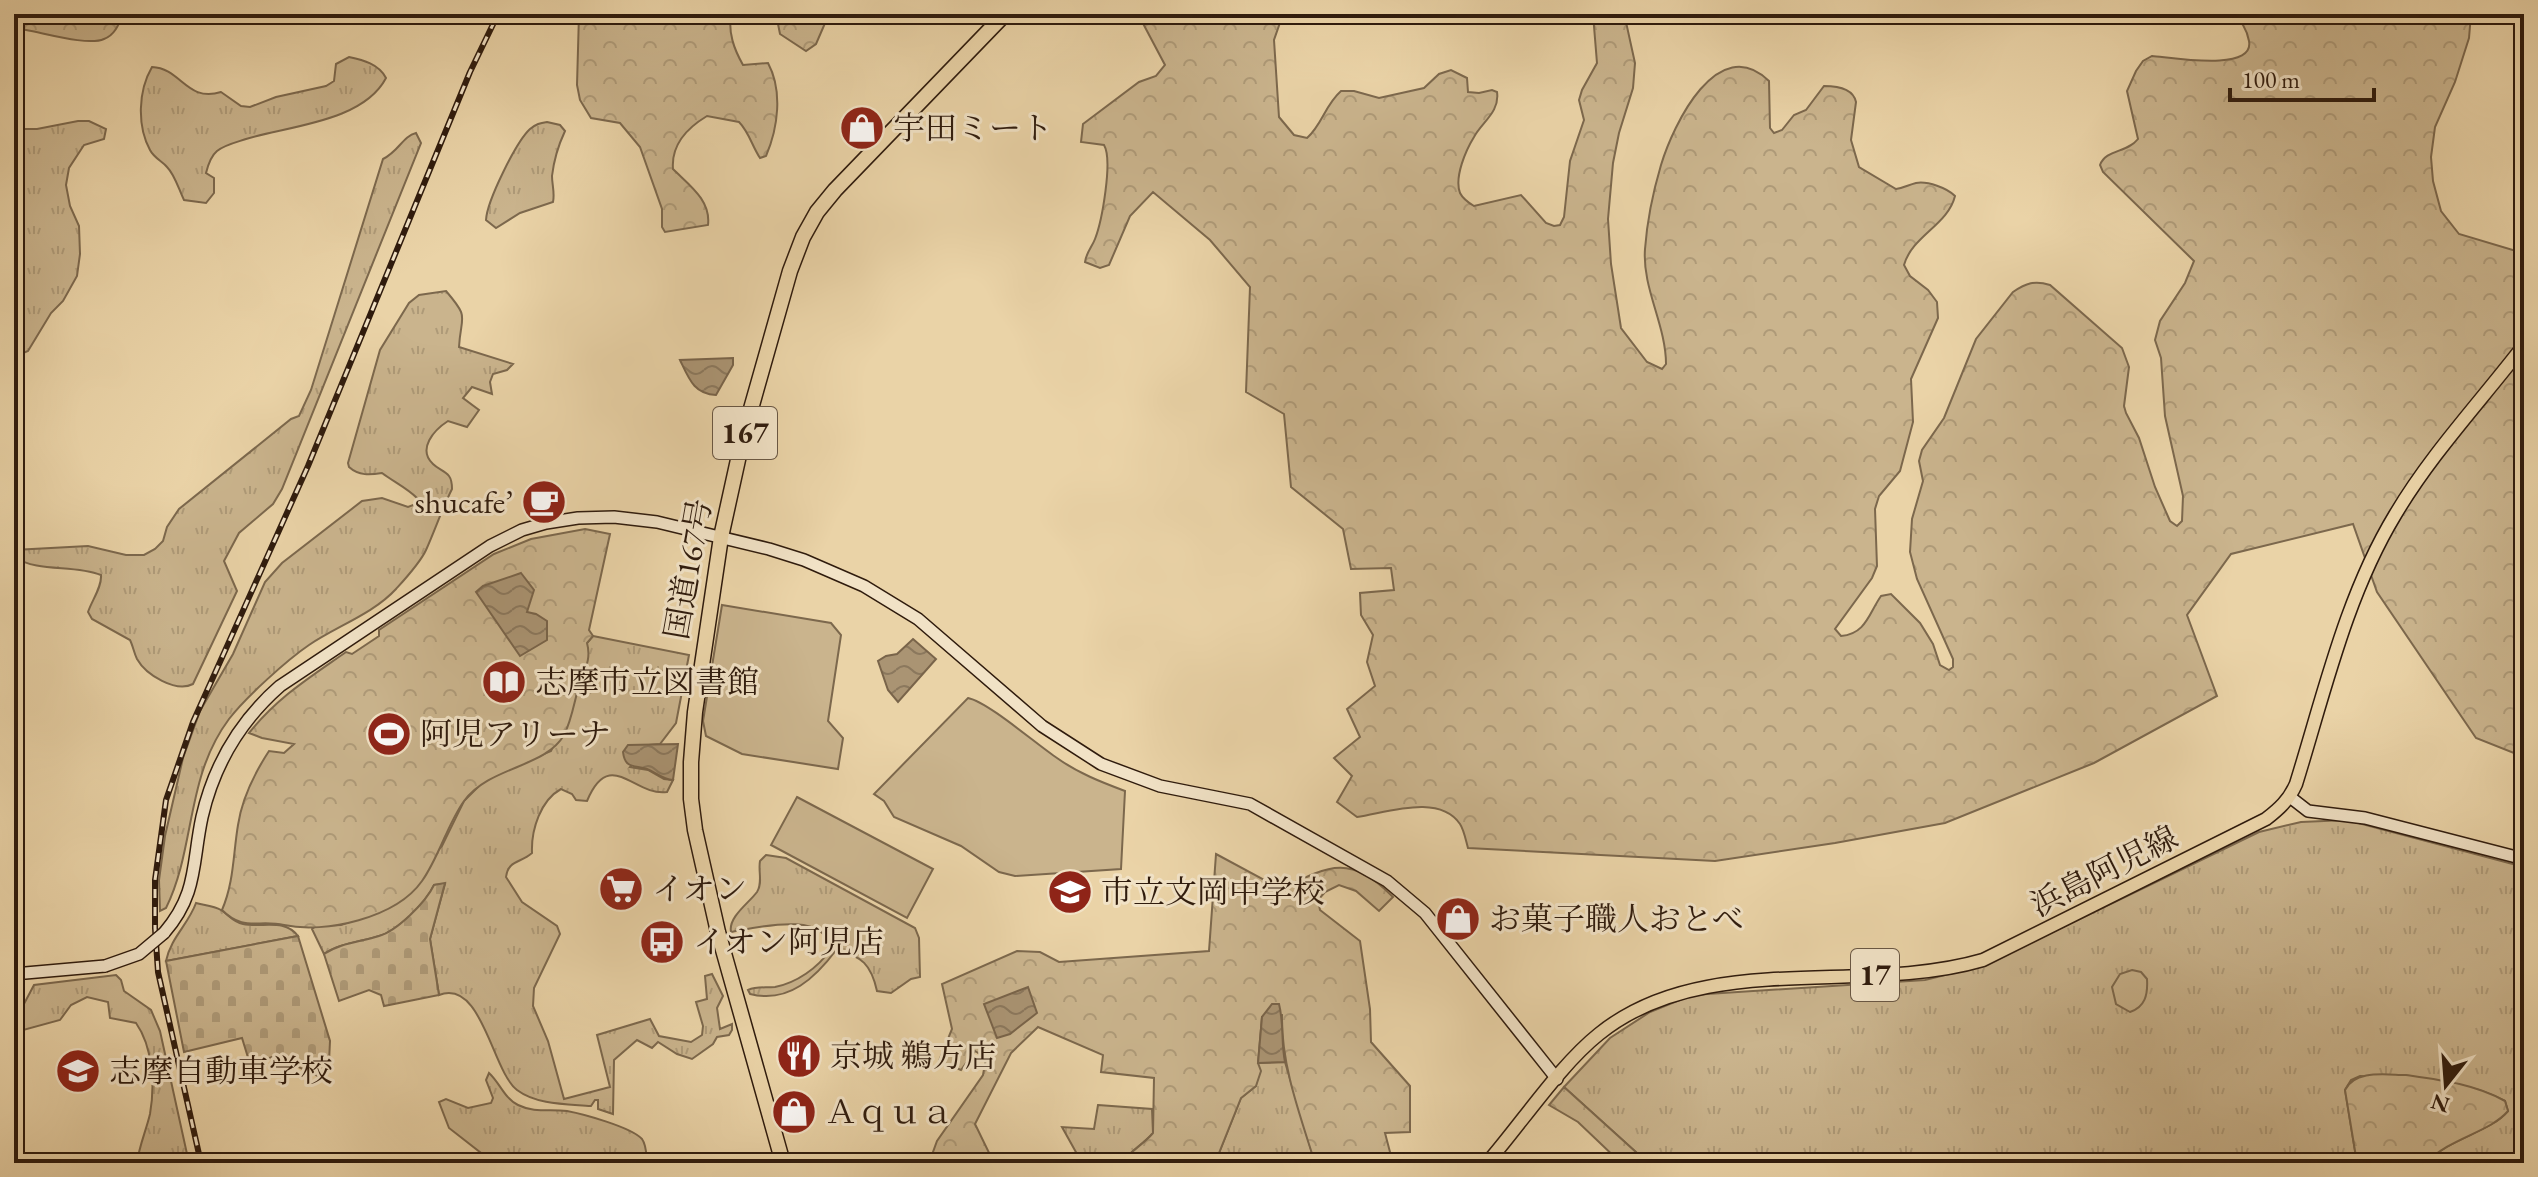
<svg xmlns="http://www.w3.org/2000/svg" width="2538" height="1177" font-family="'EB Garamond','Noto Serif JP',serif">
	<defs>
		<pattern id="grass-tufts" width="24" height="20" patternUnits="userSpaceOnUse" patternTransform="scale(2)"><rect width="24" height="20" fill="#cab48d"/><path d="M3 7l-1-3M5 7V3M7 7l1-3M15 17l-1-3M17 17v-4M19 17l1-3" fill="none" stroke="#ae9a78"/></pattern>
		<pattern id="forest-crowns" width="20" height="18" patternUnits="userSpaceOnUse" patternTransform="scale(2)"><rect width="20" height="18" fill="#cab48d"/><path d="M2 6a3 3 0 1 1 6 0M12 15a3 3 0 1 1 6 0" fill="none" stroke="#ae9a78"/></pattern>
		<pattern id="cemetery-stones" width="16" height="16" patternUnits="userSpaceOnUse" patternTransform="scale(2)"><rect width="16" height="16" fill="#cab48d"/><path d="M2 7V4a2 2 0 0 1 4 0v3zM10 15v-3a2 2 0 0 1 4 0v3z" fill="#ae9a78"/></pattern>
		<pattern id="water-waves" width="16" height="10" patternUnits="userSpaceOnUse" patternTransform="scale(2)"><rect width="16" height="10" fill="#aa9473"/><path d="M0 5q4-4 8 0t8 0" fill="none" stroke="#8b785d"/></pattern>
	</defs>
	<rect width="100%" height="100%" fill="#ead3a7"/>
	<filter id="stains"><feTurbulence type="fractalNoise" baseFrequency=".0025" numOctaves="4"/><feColorMatrix values="0 0 0 0 .2 0 0 0 0 .09 0 0 0 0 .02 0 0 0 .5 -.17"/></filter>
	<radialGradient id="worn" r=".72"><stop offset=".6" stop-color="#630" stop-opacity="0"/><stop offset="1" stop-color="#630" stop-opacity=".3"/></radialGradient>
	<path fill="url(#grass-tufts)" stroke="#7c684d" stroke-width="2" d="M349,57c14,3 30,7 37,21 -23,44 -98,48 -140,61 -9,3 -22,6 -29,12 -6,5 -9,14 -11,22l8,5v15l-8,10 -22,-3c-5,-10 -9,-25 -17,-33 -5,-6 -13,-9 -17,-17 -13,-24 -12,-59 2,-83 29,1 35,36 69,25l20,14 9,1 26,-10 50,-11 8,-5 2,-17z
		M78,121h11l17,8 -2,10 -20,6 -15,23 -3,17 4,21 9,20 1,28 -3,22 -14,25 -12,12 -23,38 -14,6v-228h23z
		M547,122l13,3 5,6c-7,15 -11,28 -13,45 0,9 3,17 1,26l-33,11 -24,15 -10,-8c1,-19 30,-78 44,-91 6,-5 10,-6 17,-7z
		M416,133l5,10 -139,346 -9,15 -34,29 -15,28 13,30 -44,93c-17,9 -47,-9 -56,-25 -3,-6 -4,-13 -7,-19l-38,-21 -4,-7c4,-12 14,-25 13,-37 -28,-11 -62,-2 -87,-18v-7l74,-4 38,9h18l11,-6 8,-8 4,-14 12,-18 112,-90 8,-3 12,-26 72,-231c16,-8 20,-23 33,-26z
		M446,291c24,28 15,23 13,56l54,17 -6,6 -14,4 -3,8 2,12 -20,-7 -9,11 16,12 -12,17 -19,-6c-14,9 -31,28 -15,43 5,5 12,7 16,12 3,4 3,9 3,13 -10,20 -17,41 -26,61 -6,13 -20,28 -30,39 -23,25 -59,37 -87,56 -22,15 -63,52 -80,74 -44,59 -33,128 -63,189l-6,3 -1,-31 6,-44 18,-78 17,-47 33,-57 32,-72 17,-19 80,-62 20,-3 26,9 8,-3 1,-6c-10,-10 -23,-16 -35,-25 -12,2 -23,3 -33,-6l-1,-4 32,-113 29,-47 10,-8z
		M593,636l96,19 -13,68 -16,21 -11,1 -19,22 18,3 16,9 9,1 -6,12c-33,5 -57,-46 -80,9l-11,-1 -4,-6 -11,-5c-20,11 -30,40 -29,64 -11,10 -24,7 -26,24l16,25 35,24 3,8 -26,54 -1,18 15,35 16,58 46,-12 -13,-52 53,-16 9,17 32,6 11,-7 1,-9 -7,-24 11,-3 -2,-23 7,-2 11,22 -6,12 3,21 12,-5v6l-3,5 -12,2 -4,7 -21,15 -15,-5 -19,-12 -6,6 -15,-8 -23,20 -1,54 -15,-5v-9h-3l-4,6c-24,-2 -54,-1 -74,-16 -25,-19 -35,-112 -78,-95l-9,-56 15,-55 -11,1c-8,18 -37,46 -55,51 -19,6 -39,7 -55,18l-12,-25 4,-3 25,-1 43,-15 58,-64 22,-45 16,-16 12,-9 59,-25 35,-82 1,-26z
		M2347,820l177,47v296h-98c25,-26 63,-30 82,-52l-3,-10c-45,-24 -95,-22 -145,-25l-9,4 -6,10 12,73h-709l-84,-76 46,-49 40,-26 42,-17 233,-15 60,-15 274,-133 42,-10z
		M766,855l20,3 129,70 4,10 1,39 -9,2 -20,14 -14,-2c-6,-27 -15,-34 -40,-42 -21,28 -48,55 -87,45l-2,-4c9,-4 17,-2 27,-3 21,-4 43,-19 55,-37 -2,-41 -75,-22 -99,-18 -3,-15 18,-29 26,-40 6,-9 1,-21 3,-31z
		M196,903c7,2 18,3 25,7 8,5 12,12 22,14 20,4 41,-6 55,12l-132,25c5,-24 22,-36 30,-58z
		M116,975l5,5 3,11 27,19 9,21 29,132h-52c2,-17 9,-32 13,-49 5,-28 3,-67 -14,-91l-26,-5 -2,-16 -21,-5 -16,8 -11,15 -44,12v-13l18,-34z
		M1285,1062l30,101h-100l26,-65 15,-12 2,-23z
		M489,1073c11,10 15,25 29,32 16,8 32,4 49,6 16,3 64,16 75,28 5,7 4,16 5,24h-161l-5,-10 -32,-25 -10,-26 7,-3 22,9 23,-5 2,-5 -7,-18z
		M1098,1105l54,4 1,24c-10,12 -22,17 -31,30h-40l-20,-36 32,2z"/>
	<path fill="url(#forest-crowns)" stroke="#7c684d" stroke-width="2" d="M14,14h109c-4,10 -8,21 -19,25 -18,8 -68,-9 -90,-11z
		M579,14h152c-3,19 3,35 12,51l25,-2c15,28 10,65 -2,93l-6,2c-8,-12 -11,-26 -21,-36l-32,-6c-20,12 -36,29 -34,53 16,16 38,31 35,56l-43,7 -3,-5v-18l-22,-62 -20,-24 -29,-5 -11,-18 -3,-15z
		M776,14h53l-13,30 -10,7 -26,-17z
		M1138,14h145l-9,26 5,77 15,18 13,3c15,-13 18,-33 34,-47h13l25,7 45,-10 15,-14 12,-4 16,8 1,14 11,1 13,-3 5,2c3,20 -15,30 -23,45 -8,13 -20,40 -14,56 3,6 9,10 14,13l47,-11 25,28 8,3 6,-1 4,-8 6,-56 14,-41 -5,-20 3,-10 15,-27 -4,-49h16l5,5 12,3 9,41 -2,25 -14,45 -6,30 -5,56 3,45 10,64 26,34 15,7 4,-5c0,-39 -24,-76 -21,-115 2,-27 8,-57 16,-84 12,-40 57,-134 108,-84l1,47 4,5 8,-3 12,-15 12,-5 18,-24c12,0 29,2 32,16l-5,38 8,27 37,22c8,-1 12,-4 20,-6 12,-2 31,5 39,13 -7,29 -43,40 -51,69l6,11 18,14 9,12 1,16 -27,61 2,43 -13,49 -21,25 -4,13 2,57 -5,12 -37,51 6,7c25,-2 28,-23 40,-40l10,-2 29,29 13,21 7,21 9,5 4,-3v-8l-36,-80 -7,-27 2,-33 11,-38 -4,-20 3,-11 22,-32 32,-79 37,-47c13,-9 22,-12 37,-7l72,63 7,19 -5,39 2,7 13,25 16,49 15,34 7,5 5,-5 1,-25 -18,-80 -4,-58 -6,-18 5,-19 25,-38 9,-22 -91,-89 -3,-7c6,-16 27,-12 38,-26l-11,-48 9,-20 7,-10 9,-5c17,1 103,17 97,-15 -2,-11 -7,-20 -16,-27h238l-2,24 -14,44 -20,45 -4,30 2,24 8,30 18,23 57,17 8,-1v507l-48,-19 -99,-146 -24,-68 -122,30 -44,61 30,81 -123,67 -149,60 -110,20 -120,18 -247,-13c-2,-7 -4,-18 -8,-24 -21,-31 -74,-11 -103,-7l-20,-15 15,-26 -18,-18 26,-21 -13,-28 28,-23 -8,-24 6,-27 -12,-20 -1,-22 34,-3 -3,-22 -40,1 -8,-40 -52,-42 -7,-73 -38,-22 4,-105 -40,-47 -57,-48 -23,24 -21,49 -9,3 -15,-6c1,-9 7,-15 10,-23 7,-18 18,-79 9,-94l-23,-3 2,-18 56,-42 17,-6 9,-11z
		M585,529l25,5 -21,96 4,6 -6,7c5,18 -4,29 -9,46 -4,15 -7,33 -14,46 -19,33 -74,31 -100,66 -17,24 -25,56 -42,80 -26,37 -97,53 -138,44 -26,-6 -40,7 -62,-15 12,-28 11,-55 16,-85 4,-27 16,-51 31,-74l15,2 10,-9 -32,-6 -13,-5c29,-36 60,-55 97,-81l6,2 27,-18v-6l115,-76 37,-15z
		M1216,854l65,35c49,-24 69,-35 112,8l-14,14 -23,-20 -17,-6 -14,7 -7,8 2,10 40,31 10,68 1,33 39,44v46l-25,1 5,19 -9,6 -1,5h-65c-15,-48 -34,-98 -33,-148l-20,2 -4,46 3,8 -5,15 -15,12 -26,65h-93c9,-13 21,-18 31,-30l1,-55 -53,-6 2,-17 -65,-28 -27,26 -36,71 19,39h-65l8,-22 46,-66 3,-17 -11,-7 -14,19 -22,-9 13,-32 -10,-45 75,-33 23,1 19,10 150,-11z
		M2406,1075c35,5 68,9 99,26l3,10c-19,22 -57,26 -82,52h-69l-12,-73c10,-21 42,-15 61,-15z
		M1564,1087l84,76h-27l-43,-41 -29,-17z"/>
	<path fill="url(#cemetery-stones)" stroke="#7c684d" stroke-width="2" d="M445,883l-15,56 9,56 -55,11 -3,-11 -12,-5 -30,11 -15,-47c16,-11 36,-12 55,-18 18,-5 47,-34 55,-51z
		M298,936l32,105 -1,21 -7,16 -47,-22 -25,8 -8,-26 -58,14 -18,-91z"/>
	<path fill="#cab48d" stroke="#7c684d" stroke-width="2" d="M722,605l109,18 10,12 -13,86 15,17 -5,31 -96,-15 -36,-18 -3,-15z
		M968,698c20,4 68,46 89,60 21,15 44,24 68,33l-4,78 -106,7 -16,-4 -38,-26 -67,-29 -10,-16 -10,-7z
		M797,797l136,72 -26,49 -136,-73z
		M2132,970l9,2 6,7c1,16 -2,28 -17,33l-14,-8 -4,-17 8,-13z"/>
	<path fill="url(#water-waves)" stroke="#79644a" stroke-width="2" d="M733,358v7l-17,30c-22,-1 -27,-16 -36,-35z
		M521,573l13,17 -7,22 9,2 11,7v19l-27,16 -44,-64 7,-6z
		M913,639l23,20 -38,43 -10,-12 -10,-29 8,-5 11,-2z
		M678,744l-5,36c-11,-1 -16,-7 -26,-11 -13,-4 -22,0 -24,-17l5,-7z
		M1028,987l9,26 -27,21 -13,4 -13,-34z
		M1272,1004h7c5,19 2,39 6,58l-27,1 4,-46z"/>
	<g fill="none" stroke-linecap="round" stroke-linejoin="round">
		<g stroke="#2f1b0d" stroke-width="14">
			<path id="secondary" d="M2290,797l18,14 57,7 159,41
				M164,933c34,-39 28,-70 38,-116 12,-52 38,-96 78,-131l210,-140 32,-16 24,-7 32,-5 36,-1 43,5 112,27 35,11 60,26 54,33 124,107 59,38 59,22 90,18 137,77 38,32 132,166
				M14,974l91,-8"/>
		</g>
		<g stroke="#2f1b0d" stroke-width="15">
			<path id="primary" d="M1487,1163c34,-39 73,-98 112,-129 105,-85 261,-38 384,-74l283,-141c13,-10 23,-19 30,-35 28,-90 50,-188 99,-269 36,-61 86,-114 129,-170"/>
		</g>
		<g stroke="#2f1b0d" stroke-width="17">
			<path id="highway" d="M783,1163l-65,-231 -23,-102 -4,-31v-37l4,-50 26,-175 22,-100 47,-166 13,-34 14,-25 18,-22 170,-176"/>
		</g>
		<use href="#secondary" stroke="#f1e2c6" stroke-width="11"/>
		<use href="#primary" stroke="#ead3a7" stroke-width="12"/>
		<use href="#highway" stroke="#ead3a7" stroke-width="14"/>
		<g stroke="#2f1b0d" stroke-width="6">
			<path id="rail" d="M201,1163l-43,-191 -3,-44v-48l11,-80 27,-78 115,-256 162,-394 28,-58"/>
		</g>
		<use href="#rail" stroke="#f1e2c6" stroke-width="3" stroke-dasharray="9" stroke-linecap="butt"/>
		<g stroke="#2f1b0d" stroke-width="14" stroke-linecap="butt">
			<path id="secondary-bridge" d="M105,966l34,-12 25,-21"/>
		</g>
		<use href="#secondary-bridge" stroke="#f1e2c6" stroke-width="11"/>
	</g>
	<defs>
		<g id="shop-disc" transform="scale(2.3)"><circle r="9.5" fill="#8f2418" stroke="#f1e2c6"/><path d="M-5-2.5h2.3a2.7 3.5 0 0 1 5.4 0H5L5.5 6h-11ZM-1.5-2.5h3a1.5 2.3 0 0 0-3 0Z" fill="#fff"/></g>
		<g id="cafe-disc" transform="scale(2.3)"><circle r="9.5" fill="#8f2418" stroke="#f1e2c6"/><path d="M-5.5-4.5H6V0H3Q3 3.5 0 3.5H-2.5Q-5.5 3.5-5.5 0ZM3-3.2v2h1.7v-2ZM-6 4.5H4V6H-6Z" fill="#fff"/></g>
		<g id="library-disc" transform="scale(2.3)"><circle r="9.5" fill="#8f2418" stroke="#f1e2c6"/><path d="M-6-4Q-3-5.5-.7-3.5V5Q-3 3-6 4ZM6-4Q3-5.5 .7-3.5V5Q3 3 6 4Z" fill="#fff"/></g>
		<g id="stadium-disc" transform="scale(2.3)"><circle r="9.5" fill="#8f2418" stroke="#f1e2c6"/><path d="M0-5a6.5 5 0 1 0 0 10a6.5 5 0 1 0 0-10ZM-3.5-1.8h7v3.6h-7Z" fill="#fff"/></g>
		<g id="supermarket-disc" transform="scale(2.3)"><circle r="9.5" fill="#8f2418" stroke="#f1e2c6"/><path d="M-6-5.5h2.5l.6 2H6L4.5 2H-2.5L-4.4-4H-6ZM-1.5 3.2a1.3 1.3 0 1 0 .1 0ZM3 3.2a1.3 1.3 0 1 0 .1 0Z" fill="#fff"/></g>
		<g id="school-disc" transform="scale(2.3)"><circle r="9.5" fill="#8f2418" stroke="#f1e2c6"/><path d="M0-5L7-2L0 1L-7-2ZM-4 1L0 2.5L4 1V4Q0 6-4 4Z" fill="#fff"/></g>
		<g id="bus-disc" transform="scale(2.3)"><circle r="9.5" fill="#8f2418" stroke="#f1e2c6"/><path d="M-5-6H5V4H4V6H2V4H-2V6H-4V4H-5ZM-3.5-4V0h7V-4ZM-3.5 1.2v1.5H-2V1.2ZM2 1.2v1.5H3.5V1.2Z" fill="#fff"/></g>
		<g id="restaurant-disc" transform="scale(2.3)"><circle r="9.5" fill="#8f2418" stroke="#f1e2c6"/><path d="M-5-6h1v4h1v-4h1v4h1v-4h1v5L-1.5 .5V6h-2V.5L-5-1ZM5-6V6H3V1.5H1.5Q1.5-4 5-6Z" fill="#fff"/></g>
		<g id="university-disc" transform="scale(2.3)"><circle r="9.5" fill="#8f2418" stroke="#f1e2c6"/><path d="M0-5L7-2L0 1L-7-2ZM-4 1L0 2.5L4 1V4Q0 6-4 4Z" fill="#fff"/></g>
	</defs>
	<g fill-rule="evenodd">
		<use href="#shop-disc" x="862" y="128"/>
		<use href="#cafe-disc" x="544" y="502"/>
		<use href="#library-disc" x="504" y="682"/>
		<use href="#stadium-disc" x="389" y="734"/>
		<use href="#supermarket-disc" x="621" y="889"/>
		<use href="#school-disc" x="1070" y="892"/>
		<use href="#shop-disc" x="1458" y="919"/>
		<use href="#bus-disc" x="662" y="942"/>
		<use href="#restaurant-disc" x="799" y="1056"/>
		<use href="#university-disc" x="78" y="1071"/>
		<use href="#shop-disc" x="794" y="1112"/>
	</g>
	<g text-anchor="middle" stroke-width="6" stroke-linejoin="round" paint-order="stroke">
		<g fill="#f1e2c6" stroke="#695744" stroke-width="2">
			<rect x="713" y="407" width="64" height="52" rx="6"/>
			<rect x="1851" y="949" width="48" height="52" rx="6"/>
		</g>
		<g font-size="30" font-weight="bold" fill="#2f1b0d">
			<text x="745" y="443">167</text>
			<text x="1875" y="985">17</text>
		</g>
		<g font-size="32" fill="#2f1b0d" stroke="#f1e2c6" text-anchor="start">
			<text x="893" y="139">宇田ミート</text>
			<text x="513" y="513" text-anchor="end">shucafe’</text>
			<text x="535" y="693">志摩市立図書館</text>
			<text x="420" y="745">阿児アリーナ</text>
			<text x="652" y="900">イオン</text>
			<text x="1101" y="903">市立文岡中学校</text>
			<text x="1489" y="930">お菓子職人おとべ</text>
			<text x="693" y="953">イオン阿児店</text>
			<text x="830" y="1067">京城 鵜方店</text>
			<text x="109" y="1082">志摩自動車学校</text>
			<text x="825" y="1123">Ａｑｕａ</text>
		</g>
		<g font-size="32" fill="#2f1b0d" stroke="#f1e2c6">
			<text transform="translate(688 569) rotate(-80)" y="11">国道167号</text>
			<text transform="translate(2104 871) rotate(-27)" y="11">浜島阿児線</text>
		</g>
	</g>
	<rect width="2538" height="1177" fill="none" stroke="#ead3a7" stroke-width="48"/>
	<rect x="16" y="16" width="2506" height="1145" fill="none" stroke="#2f1b0d" stroke-width="4"/>
	<rect x="24" y="24" width="2490" height="1129" fill="none" stroke="#2f1b0d" stroke-width="2"/>
	<g transform="translate(2446 1085) rotate(197)" stroke="#f1e2c6" stroke-width="6" paint-order="stroke">
	<path d="M0-6L14 30L0 20L-14 30Z" fill="#2f1b0d"/>
	<text y="-12" font-size="22" font-weight="bold" text-anchor="middle" fill="#2f1b0d">N</text>
	</g>
	<path d="M2230 88v12h144v-12" fill="none" stroke="#2f1b0d" stroke-width="4"/>
	<text x="2242" y="88" font-size="24" fill="#2f1b0d" stroke="#f1e2c6" stroke-width="6" paint-order="stroke">100 m</text>
	<rect width="100%" height="100%" filter="url(#stains)"/>
	<rect width="100%" height="100%" fill="url(#worn)"/>
</svg>
